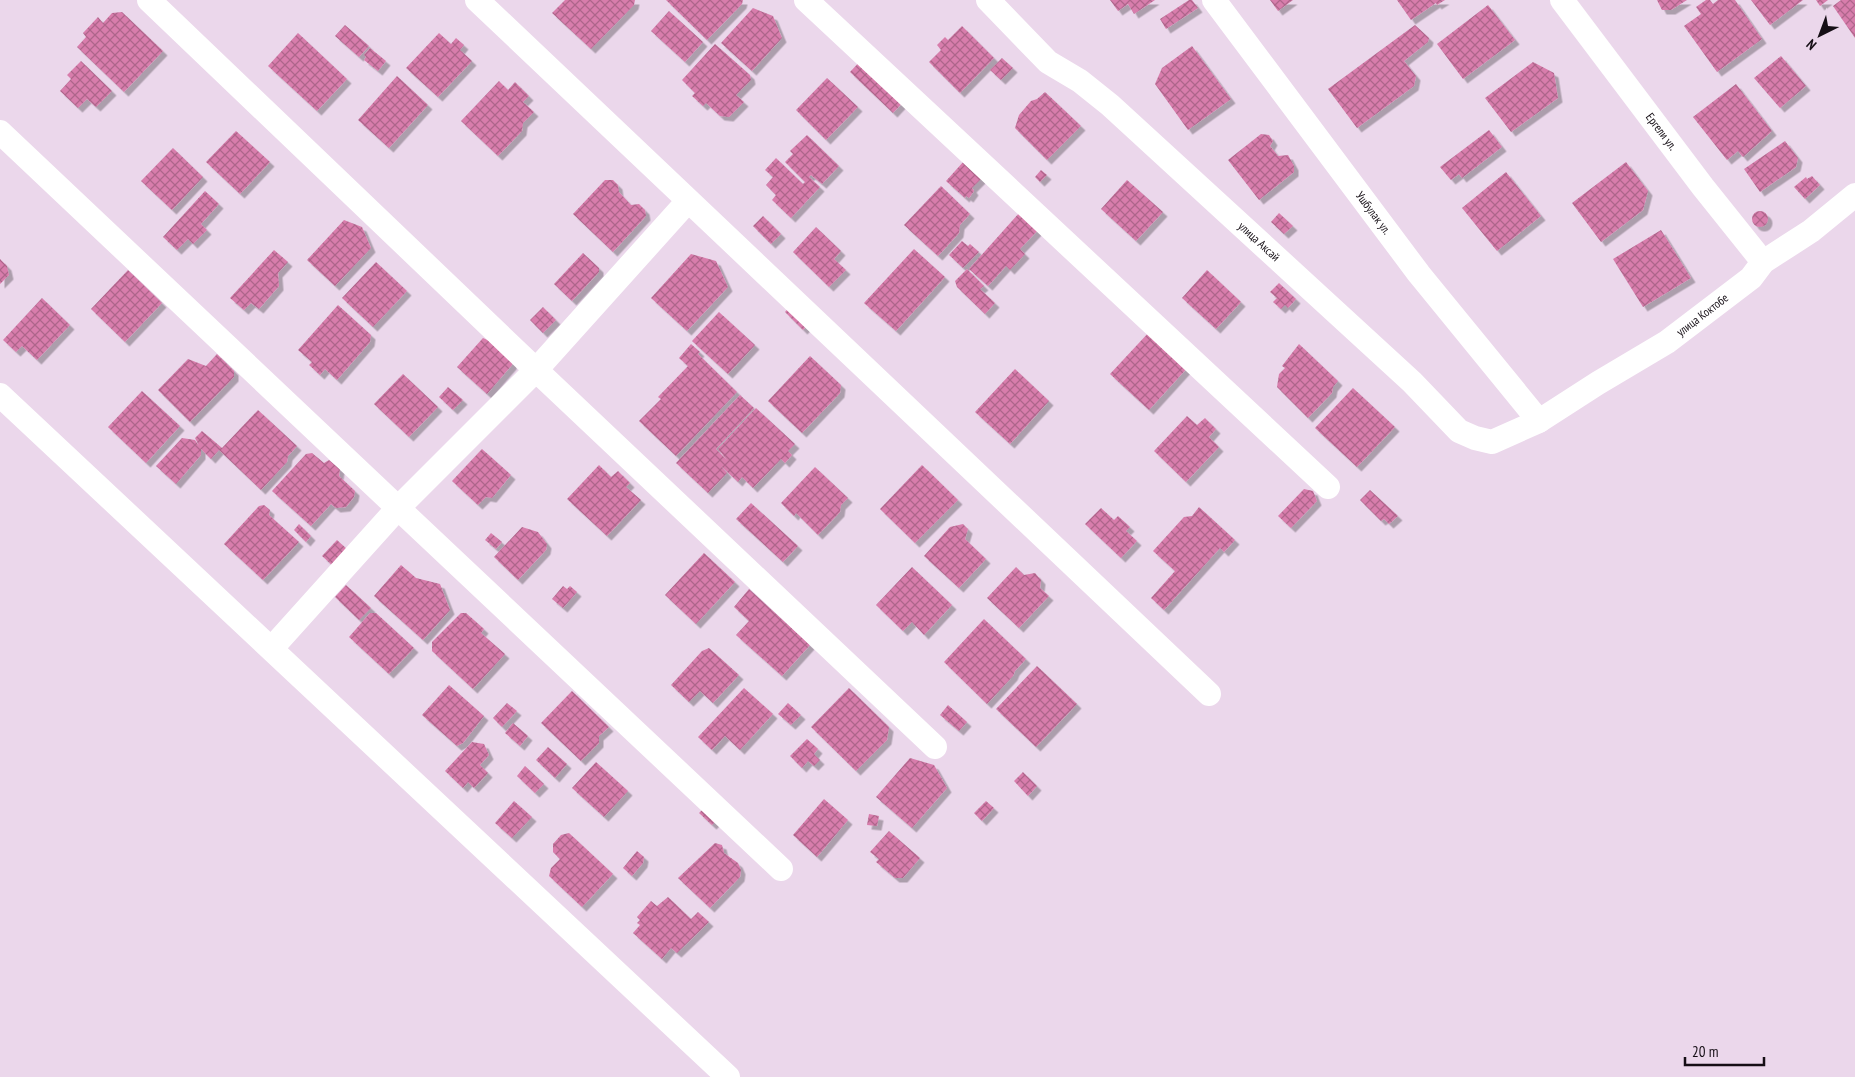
<svg xmlns="http://www.w3.org/2000/svg" width="1855" height="1077" font-family="'PT Sans Narrow',sans-serif">
	<defs>
		<pattern id="building-cross-hatch" width="8" height="8" patternUnits="userSpaceOnUse" patternTransform="scale(1.25)"><rect width="8" height="8" fill="#d87dac"/><path d="M0 0l8 8M0 8l8-8" fill="none" stroke="#ae658b"/></pattern>
		<filter id="shadow"><feDropShadow dx="4.5" dy="4.5" stdDeviation="0" flood-color="#0004"/></filter>
	</defs>
	<rect width="100%" height="100%" fill="#ebd7eb"/>
	<path fill="url(#building-cross-hatch)" filter="url(#shadow)" d="M565,0h70l-1,5 -43,44 -39,-36z
		M666,0h77l-1,4 -35,36z
		M1110,0h45l-21,14 -6,-10 -10,7z
		M1189,0h3l6,8 -32,21 -6,-10z
		M1270,0h23l-15,11z
		M1397,0h48l-8,5 -1,-2 -25,17z
		M1657,0h30l-16,10h-9z
		M1706,0h4l3,4 5,-4h17l27,39 -45,33 -33,-46 17,-12 -5,-7z
		M1751,0h52l-33,25z
		M1816,0h12l-8,6z
		M1841,0h14v38l-22,-32z
		M1488,5l27,35 -52,39 -26,-35z
		M753,8l20,8 9,22 -30,33 -31,-28z
		M669,11l34,31 -18,20 -34,-31z
		M122,12l41,39 -39,41 -47,-45 9,-10 -3,-4 15,-16 5,6 9,-10z
		M345,25l24,21 -10,11 -24,-21z
		M1415,25l14,13 -1,4 -24,19 12,15 -2,10 -57,42 -29,-39z
		M962,26l32,32 -34,35 -31,-31 12,-12 -4,-5 8,-8 3,3z
		M298,33l49,46 -30,32 -49,-45z
		M439,33l12,11 5,-6 8,7 -4,5 12,11 -34,36 -32,-29z
		M715,44l35,31 1,5 -15,15 8,7 -15,15 -9,-1 -14,-13 -3,3 -11,-10 3,-3 -13,-13z
		M1192,46l39,53 -43,31 -33,-46 7,-16z
		M370,48l16,13 -8,10 -14,-11 2,-3 -2,-2z
		M1781,56l25,30 -26,22 -26,-30z
		M863,58l43,41 -13,14 -43,-41z
		M1002,58l11,10 -12,12 -11,-10z
		M81,61l31,30 -16,16 -9,-8 -9,9 -18,-17 11,-12 -4,-4z
		M1533,62l21,11 4,25 -47,34 -26,-34z
		M397,76l31,29 -39,43 -31,-28z
		M827,78l31,29 -32,33 -30,-30z
		M499,81l9,9 7,-8 14,14 -6,6 11,10 -11,11 -1,8 -24,25 -37,-35z
		M1736,84l36,47 -29,26 -5,-6 -11,9 -34,-43z
		M1045,92l36,34 -34,34 -32,-32 4,-13 12,-14 6,-2z
		M1489,130l13,17 -40,31 -3,-4 -8,6 -11,-13z
		M236,131l34,31 -30,32 -34,-32z
		M1261,134l8,1 4,6 -3,5 8,10 10,-1 6,11v6l-35,28 -31,-40z
		M807,135l32,31 -17,18 -11,-9 -2,2 11,10 -29,31 -19,-18 4,-5 -10,-10 7,-8 -8,-7 11,-12 27,26 2,-2 -20,-20 8,-8 -3,-3z
		M1785,141l13,17 -2,9 -36,25 -16,-23z
		M173,148l30,29 -31,33 -31,-29z
		M964,161l18,17 -10,10 2,3 -5,7 -3,-2 -1,2 -19,-17z
		M1626,162l22,29 -5,19 -42,32 -29,-39z
		M1041,170l6,5 -7,7 -5,-5z
		M1506,172l35,44 -44,35 -35,-43z
		M1812,176l8,9 -15,14 -11,-12 12,-10 1,2z
		M605,180h8l5,5 1,7 12,13 8,-1 6,6 1,6 -33,36 -40,-38z
		M1127,180l36,32 -27,29 -35,-32z
		M941,186l29,28 -10,11 -1,8 -21,23 -34,-31z
		M205,191l14,13 -18,20 6,6 -14,14 -5,-5 -11,11 -14,-13z
		M1752 219a8 8 0 1 1 16 0a8 8 0 1 1-16 0Z
		M1021,211l19,17 -20,21 5,5 -15,16 -4,-4 -18,20 -19,-17z
		M1279,213l14,13 -9,8 -13,-12z
		M763,216l18,18 -10,10 -18,-18z
		M344,220l18,7 9,21 -36,38 -28,-26z
		M816,227l25,24 -7,8 12,11 -17,17 -36,-35z
		M1661,230l30,48 -48,29 -30,-48z
		M962,241l6,5 2,-2 9,8 -16,16 -14,-13z
		M914,249l31,28 -49,54 -32,-28z
		M274,250l14,12 -10,11 1,13 -20,23 -8,-6 -7,7 -14,-12z
		M583,253l16,15v4l-27,29 -18,-17z
		M691,254l25,7 12,26 -41,44 -36,-33z
		M0,259l7,7 2,9 -9,9z
		M376,262l31,29 -34,36 -31,-29z
		M967,269l17,17 -4,3 15,14 -10,11 -28,-27 -2,-6z
		M128,270l34,33 -37,39 -34,-33z
		M1207,270l34,32 -25,27 -34,-31z
		M1279,283l17,16 -8,9 -3,-3 -4,4 -8,-7 4,-4 -7,-6z
		M42,298l28,27 -33,35 -15,-14 -6,6 -13,-12z
		M792,304l18,18 -7,8 -18,-18z
		M338,305l33,30 -1,7 -33,38 -12,-11 -5,6 -11,-10 3,-3 -14,-12z
		M543,307l13,13 -13,13 -13,-13z
		M719,312l36,33 -27,29 -36,-33z
		M1151,330l38,36 -40,44 -39,-36z
		M483,338l18,8 12,13 -1,6 -25,29 -30,-27z
		M691,344l9,8 -2,2 39,38 -61,64 -37,-35 22,-22 -3,-2 30,-31 -9,-8z
		M1299,344l39,37 -5,6 -1,6 -24,25 -31,-31 2,-13 6,-6 -3,-2z
		M217,354l17,17v6l-44,45 -32,-32 30,-31 18,7z
		M810,356l31,29 -1,8 -38,40 -34,-32z
		M1015,369l34,32 -39,43 -35,-32z
		M403,374l35,33 -29,30 -35,-33z
		M448,387l15,13 -10,10 -14,-13z
		M1353,388l42,39 -38,40 -42,-39z
		M142,391l38,35 -34,37 -38,-36z
		M740,395l14,13 -38,41 11,11 -9,-11 38,-41 39,36 -7,7 4,4 -7,8 -4,-4 -28,29 -11,-11 -4,5 -17,-16 6,7 -19,20 -32,-30z
		M258,410l39,36 -9,10 -1,6 -26,28 -42,-40 -8,9 -10,-10v6l-25,29 -20,-18 26,-28 13,2 4,6 -4,-8 7,-7 20,17z
		M1187,416l10,9 8,-7 11,11 -7,8 10,10 -33,35 -32,-31z
		M482,449l29,26 -19,23 -6,-1 -8,8 -26,-24z
		M312,453l12,10 5,-3 11,9 -1,7 16,15 -1,6 -8,10 -10,1 -5,-4 -20,22 -39,-35 34,-37z
		M599,465l12,12 7,-6 12,12 -4,4 15,13 -34,36 -40,-37z
		M922,465l36,35 -43,43 -35,-34z
		M815,467l33,31 -7,7 -1,7 -22,23 -22,-22 -2,3 -13,-13z
		M1304,489l9,2 4,10 -26,27 -13,-12z
		M1370,490l28,26 -9,8 -5,-5 -3,2 -21,-21z
		M751,503l47,43 -15,16 -47,-43z
		M264,505l6,5 -1,5 30,27 -36,38 -39,-36 35,-38z
		M1199,507l36,33 -11,12 -4,-4 -56,62 -13,-12 24,-27 -22,-20 31,-34 8,-1z
		M1101,508l13,12 4,-4 12,11 -4,4 11,10 -16,17 -36,-34z
		M299,524l12,12 -5,6 -12,-12z
		M963,524l5,5 -3,10 21,20 -27,29 -35,-32 26,-29z
		M522,527l16,5 9,12 -1,6 -28,30 -24,-23z
		M491,533l11,9 -6,7 -11,-9z
		M337,540l12,11 -16,15 -11,-10z
		M704,553l31,29 -39,42 -31,-29z
		M401,565l15,13 24,6 10,26 -27,30 -49,-44z
		M912,567l40,38 -28,30 -12,-13 -9,9 -27,-26z
		M1016,567l8,8 11,-2 6,7 -1,8 9,8 -30,32 -32,-30z
		M346,585l25,23 -12,12 -24,-23z
		M563,586l4,3 3,-3 7,6 -14,16 -11,-9z
		M749,589l61,56 -28,31 -46,-41 13,-14 -15,-14z
		M370,613h6l38,35 -25,26 -40,-37z
		M461,613h5l18,16 -3,4 24,21 -32,35 -41,-38v-9z
		M984,619l42,40 -11,12 -2,5 -26,28 -43,-42z
		M709,648l30,27 -26,28 -13,-12 -11,11 -18,-17 31,-34z
		M1037,666l40,38 -41,43 -40,-38z
		M449,685l35,31 -21,27 -6,3 -35,-31z
		M744,688l29,26 -33,36 -15,-14 -13,14 -14,-13z
		M849,688l40,39 -2,13 -31,31 -45,-44z
		M572,691l37,36 -10,9v7l-18,18 -40,-38z
		M507,703l10,8 -15,16 -9,-9z
		M788,703l13,12 -10,10 -13,-11z
		M948,705l19,17 -8,9 -19,-16z
		M513,723l15,13 -8,10 -15,-13z
		M807,739l11,10 -4,5 6,6 -6,6 -6,-5 -6,7 -12,-12z
		M472,742l12,2 5,11 -9,10 8,8 -14,15 -6,-6 -5,6 -18,-17z
		M548,747l19,17 -12,14 -19,-18z
		M910,758l24,7 13,23 -35,40 -36,-31z
		M596,762l32,29 -24,26 -32,-29z
		M525,766l19,18 -9,9 -18,-17z
		M1023,772l14,14 -9,10 -14,-15z
		M824,799l24,21 -31,37 -24,-22z
		M514,801l18,16 -20,21 -17,-15z
		M986,801l8,7 -12,13 -8,-8z
		M708,804l13,12 -9,9 -13,-12z
		M869,814l10,2 -2,10 -10,-1z
		M889,831l31,27 -17,20h-8l-19,-16 3,-3 -9,-7z
		M569,833l44,41 -31,33 -33,-31 2,-8 9,-9 -7,-7v-8l8,-9z
		M715,843l7,2 2,8 14,10 3,7 -1,7 -30,31 -32,-30z
		M637,851l7,6 -1,6 -11,13 -9,-8z
		M668,897l23,22 7,-7 11,10 -32,31 -6,-5 -9,11 -29,-26 7,-8 -3,-2 3,-3 -3,-3 14,-16 6,5z"/>
	<g fill="none" stroke-linecap="round" stroke-linejoin="round">
		<g stroke="#fff" stroke-width="24">
			<path d="M149,0l387,370 151,-168"/>
			<path d="M477,0l732,694"/>
			<path d="M806,0l522,487"/>
			<path id="s1" d="M988,0l60,62 32,19 30,24 302,277 47,49 16,7 17,4 47,-21 59,-38 69,-41 84,-64 12,-16 48,-31 44,-36"/>
			<path id="s2" d="M1214,0l205,274 120,147"/>
			<path id="s3" d="M1562,0l141,187 60,75"/>
			<path d="M0,132l398,376 -126,140"/>
			<path d="M0,395l728,682"/>
			<path d="M781,869l-383,-361 138,-138 399,377"/>
		</g>
	</g>
	<g text-anchor="middle" stroke-width="4" stroke-linejoin="round" paint-order="stroke">
		<g font-size="12" fill="#150e15" stroke="#ebd7eb">
			<text dy="4" stroke="none"><textPath href="#s3" startOffset="165">Ергели ул.</textPath></text>
			<text dy="4" stroke="none"><textPath href="#s2" startOffset="266">Ушбулак ул.</textPath></text>
			<text dy="4" stroke="none"><textPath href="#s1" startOffset="364">улица Аксай</textPath></text>
			<text dy="4" stroke="none"><textPath href="#s1" startOffset="921">улица Коктобе</textPath></text>
		</g>
	</g>
	<g transform="translate(1820 35) rotate(222)" stroke="#ebd7eb" stroke-width="4" paint-order="stroke">
	<path d="M0-4L9 19L0 12L-9 19Z" fill="#150e15"/>
	<text y="-8" font-size="14" font-weight="bold" text-anchor="middle" fill="#150e15">N</text>
	</g>
	<path d="M1685 1057v8h79v-8" fill="none" stroke="#150e15" stroke-width="2.5"/>
	<text x="1692" y="1057" font-size="15" fill="#150e15" stroke="#ebd7eb" stroke-width="4" paint-order="stroke">20 m</text>
</svg>
